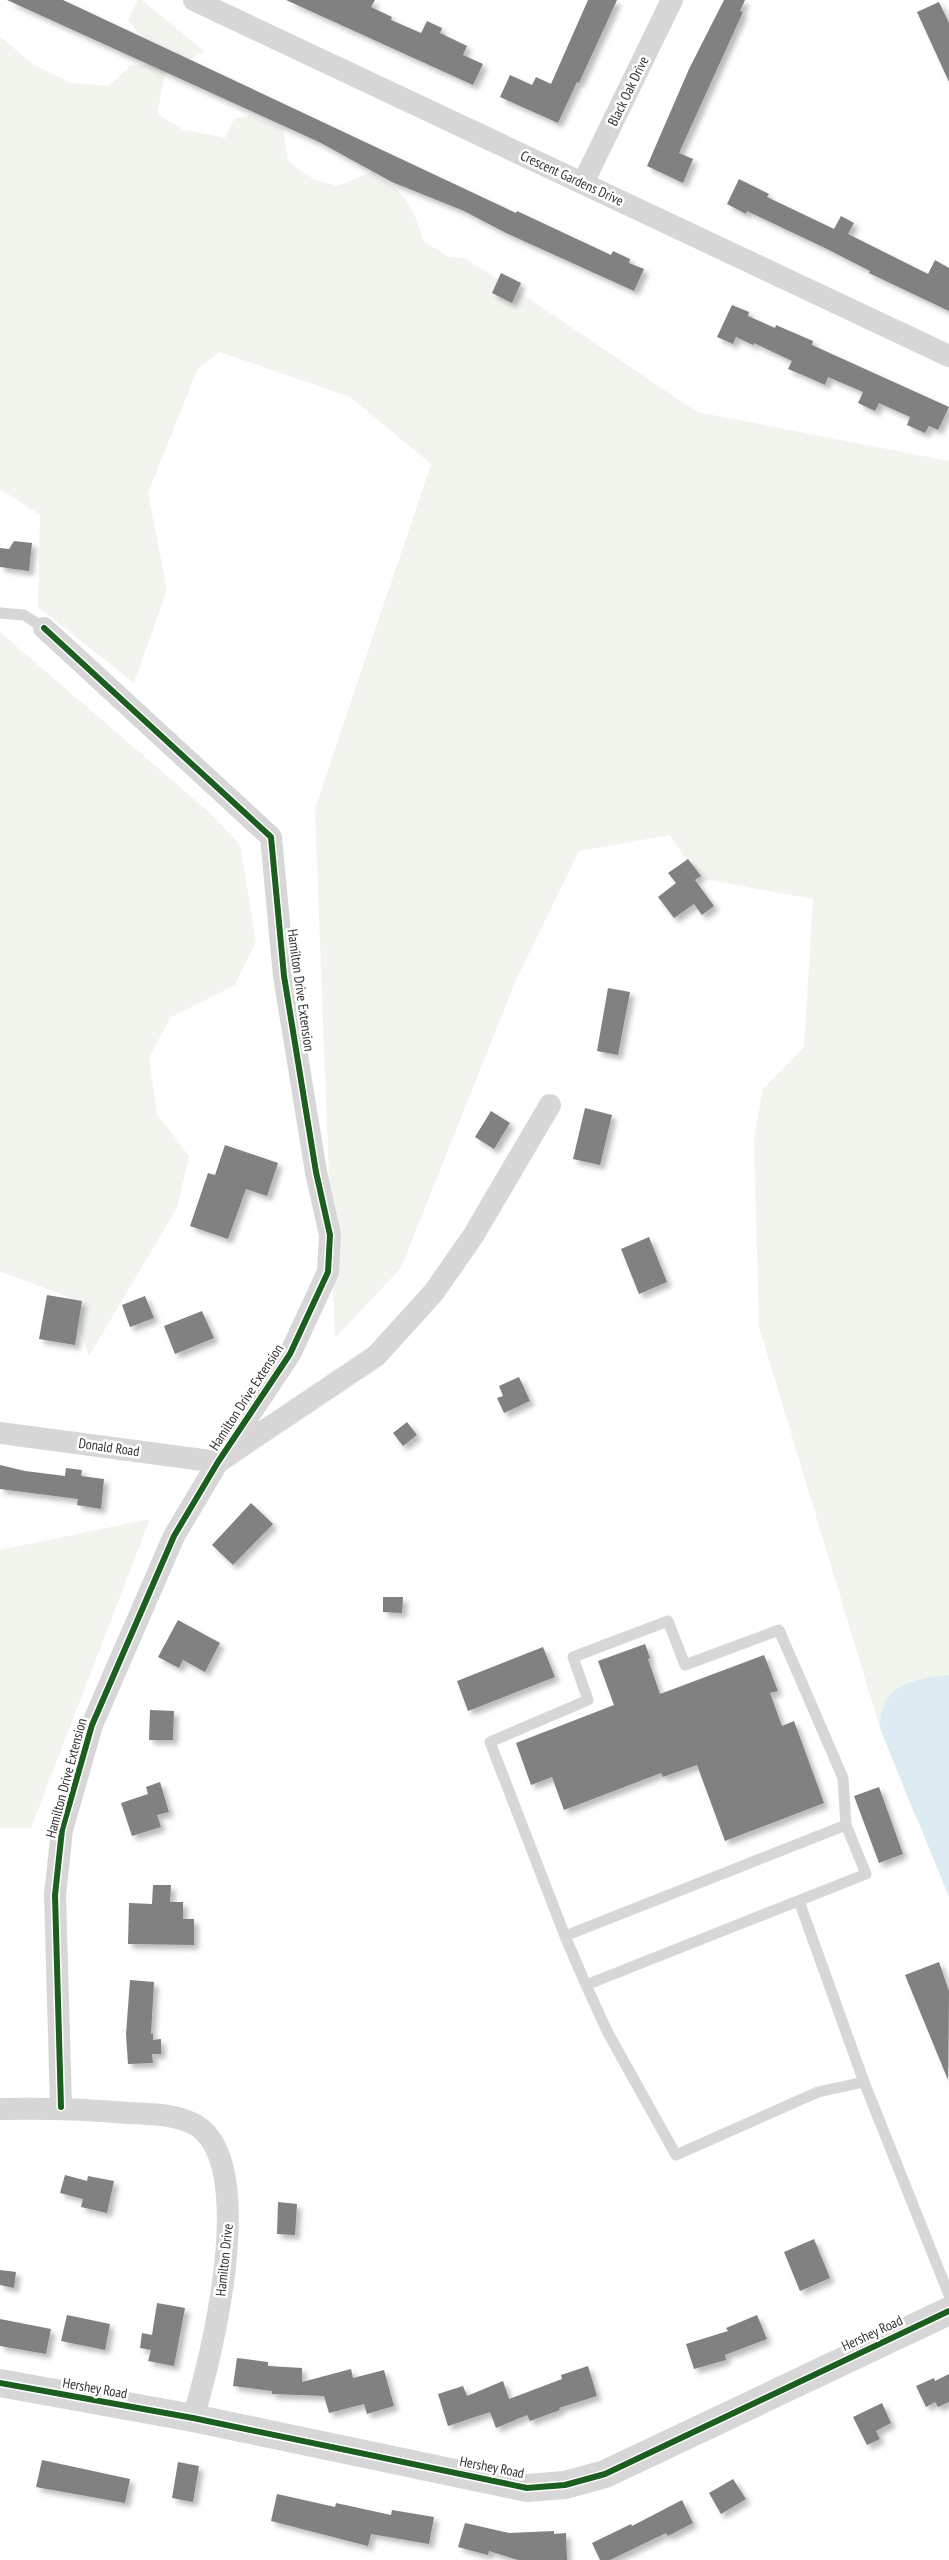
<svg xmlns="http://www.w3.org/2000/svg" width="949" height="2560" font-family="'PT Sans Narrow',sans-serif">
	<defs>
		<filter id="shadow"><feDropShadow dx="4.5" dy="4.5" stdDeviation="2.5" flood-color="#0004"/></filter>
	</defs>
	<rect width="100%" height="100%" fill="#fff"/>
	<path fill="#f1f5ed" d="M138,0h4l63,52 -39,18 -9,44 27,16 41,8 9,-19 15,-4 34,14 5,32 27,19 23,6 34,-14c33,20 41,33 51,69l26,16 15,1 64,40 169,114 252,49v1428l-37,-80 -32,-81 -121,-401 -5,-189 9,-49 41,-42 9,-148 -115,-21 -28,-43 -91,16 -64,131 -114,286 -66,70 -20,-529 116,-345 -81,-67 -130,-45 -22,16 -50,125 19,97 -33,93 -96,-76 2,-92 -40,-26v-453l32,28 39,19 38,3 22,-21h20l-2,-18 -21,-27z
		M0,632l210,181 30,32 16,97 -21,43 -64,32 -22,40 8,57 32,42 -12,52 -88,148 -21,-59 -68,-26z
		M150,1519l-119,309h-31v-278z"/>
	<path fill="#ddebf3" d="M949,1675v222l-69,-169c1,-46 33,-48 69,-53z"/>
	<path fill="#818181" filter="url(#shadow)" d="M7,0h56l453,213 1,-2 94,44 2,-4 17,8 -1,4 15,6 -10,22 -128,-58 -42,-22 -72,-29 -73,-40z
		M286,0h89l-4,7 21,10 -1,3 30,13 6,-12 15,7 -2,5 27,13 -4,9 20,9 -10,21z
		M588,0h29l-38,83 -2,-1 -19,41 -58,-26 10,-22 22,10 4,-8 15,7z
		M724,0h21l-5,11 3,1 -64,141 14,6 -10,24 -36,-17 42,-97z
		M939,2l10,21v59l-32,-70z
		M739,179l30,15 -2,3 67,32 7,-13 13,7 -6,11 80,40 7,-14 14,8v43l-80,-38 1,-2 -45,-23 -78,-37 -1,3 -19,-10z
		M501,273l20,10 -9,20 -20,-10z
		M732,305l17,7 -1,4 27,12 1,-3 16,7 21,9 -1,4 137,62 -11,23 -9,-4 -4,7 -18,-8 3,-8 -31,-14 -4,8 -17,-8 5,-11 -35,-15 -3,8 -20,-9 -17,-7 4,-8 -38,-18 -1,2 -17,-8 -3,7 -16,-7z
		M14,541l18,2 -3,28 -29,-4v-19l9,1z
		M688,859l13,17 -6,4 19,26 -12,9 -8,-11 -20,14 -16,-21 18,-14 -8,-10z
		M608,988l22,4 -12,63 -21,-4z
		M585,1108l27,7 -12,50 -27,-6z
		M491,1111l19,12 -16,26 -19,-12z
		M225,1145l53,18 -11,33 -21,-7 -18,50 -38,-13 18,-53 7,2z
		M649,1237l18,45 -28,12 -18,-45z
		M47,1295l35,6 -7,44 -36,-6z
		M145,1296l9,22 -24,9 -8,-22z
		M202,1311l12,27 -39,16 -11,-28z
		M519,1377l11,24 -26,12 -7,-15 6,-2 -4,-10z
		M407,1422l10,13 -14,11 -10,-13z
		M0,1465l25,6 40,5 1,-8 16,2 -1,6 23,3 -3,30 -24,-4 1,-6 -78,-10z
		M251,1503l22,21 -40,41 -21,-20z
		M383,1597h20l-1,16 -19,-1z
		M178,1620l42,23 -15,29 -22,-12 -4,8 -21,-11z
		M645,1644l5,14 -2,1 12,35 104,-39 14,36 -8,2 12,33 12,-5 30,82 -99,38 -28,-76 -34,12 -2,-4 -97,37 -12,-33 -21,8 -15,-42 98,-38 -16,-44z
		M543,1647l12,30 -87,34 -11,-30z
		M150,1710l24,1 -1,29h-24z
		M160,1782l9,30 -12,3 4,12 -29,9 -11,-33 27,-9 -2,-7z
		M879,1787l24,67 -24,9 -25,-67z
		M153,1885h18l-1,17h13v17h11v26l-66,-1 1,-41 23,1z
		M939,1962l10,29 -1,89 -43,-105z
		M130,1980l24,2 -3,52 2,-1v7l8,-1v15h-9l1,9 -25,1 -2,-30z
		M65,2175l22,6 1,-5 26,5 -7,32 -26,-6 2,-8 -23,-6z
		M278,2202l19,2 -2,31 -18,-1z
		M814,2239l16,39 -30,13 -16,-39z
		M0,2270l16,2 -2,16 -14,-3z
		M157,2303l28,5 -11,58 -26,-5 3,-11 -11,-2 2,-15 10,2z
		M67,2315l43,9 -5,26 -44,-9z
		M757,2315l10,24 -42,16 1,5 -32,9 -8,-25 42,-13 -2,-3z
		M0,2319l51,10 -5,25 -46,-8z
		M237,2358l31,4v4l34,2v14l49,-13 2,9 31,-8 10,36 -27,8 -3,-10 -35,9 -5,-17 -52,-2v-3l-39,-5z
		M588,2366l9,30 -38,12 1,2 -30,11 -3,-6 -31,13 -6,-16 -42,14 -10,-32 25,-8 4,10 36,-15 6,18 53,-20 -1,-4z
		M949,2374v28l-11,5 -3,-5 -9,5 -10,-21 18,-8 1,3z
		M882,2403l9,20 -15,8 4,8 -13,6 -14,-28z
		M42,2460l88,19 -5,24 -89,-16z
		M178,2462l21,4 -6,36 -21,-4z
		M733,2479l13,20 -25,15 -12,-21z
		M277,2494l58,13 1,-4 55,12 1,-5 42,7 -5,27 -58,-10 -3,12 -97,-25z
		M682,2500l11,23 -25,13 -2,-3 -56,27h-10l-8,-17 39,-19 1,2z
		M465,2523l44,10 45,-2v3l12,-1 1,27h-49l-29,-9 -1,4 -30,-8z"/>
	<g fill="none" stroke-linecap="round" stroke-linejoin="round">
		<path stroke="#d7d7d7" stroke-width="11" d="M0,613l24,2 20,13
			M846,1825l20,49 -280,111 -21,-49z
			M799,1901l65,181 85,213
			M565,1936l-75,-194 98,-42 -15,-43 95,-36 17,44 94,-35 64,148 3,47
			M586,1985l22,48 68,122 142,-63 46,-10"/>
		<path stroke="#d7d7d7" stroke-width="22" d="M194,0l755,356
			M583,183l89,-183
			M44,628l227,209 13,139 32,196 14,63 -2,37 -38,82 -72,108 -44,74 -82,189 -30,105 -7,65 6,212
			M0,1433l218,29 158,-106 58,-64 39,-56 77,-131
			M0,2109c43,-1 85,0 129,4 21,1 43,1 63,10 70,33 19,237 1,295"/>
		<path stroke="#d7d7d7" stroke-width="28" d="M0,2383l193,35 334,70 38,-3 40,-11 344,-163"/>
		<g stroke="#fff" stroke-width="9">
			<path id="cycleway" d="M44,628l227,209 13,139 32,196 14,63 -2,37 -38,82 -72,108 -44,74 -82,189 -30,105 -7,65 6,212
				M0,2383l193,35 334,70 38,-3 40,-11 344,-163"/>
		</g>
		<use href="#cycleway" stroke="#1b5e20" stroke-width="6"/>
	</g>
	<g text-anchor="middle" stroke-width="5" stroke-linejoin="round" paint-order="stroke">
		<g font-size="14" fill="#333" stroke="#fff">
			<text transform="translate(628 91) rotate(-64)" y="5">Black Oak Drive</text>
			<text transform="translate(572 178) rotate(25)" y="5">Crescent Gardens Drive</text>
			<text transform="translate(301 990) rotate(82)" y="5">Hamilton Drive Extension</text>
			<text transform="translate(246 1397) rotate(-57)" y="5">Hamilton Drive Extension</text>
			<text transform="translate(109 1447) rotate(8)" y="5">Donald Road</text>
			<text transform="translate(66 1778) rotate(-75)" y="5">Hamilton Drive Extension</text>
			<text transform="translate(224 2260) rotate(-84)" y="5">Hamilton Drive</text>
			<text transform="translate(872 2333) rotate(-25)" y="5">Hershey Road</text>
			<text transform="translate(95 2388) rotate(10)" y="5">Hershey Road</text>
			<text transform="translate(492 2467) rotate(11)" y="5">Hershey Road</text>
		</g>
	</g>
</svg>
